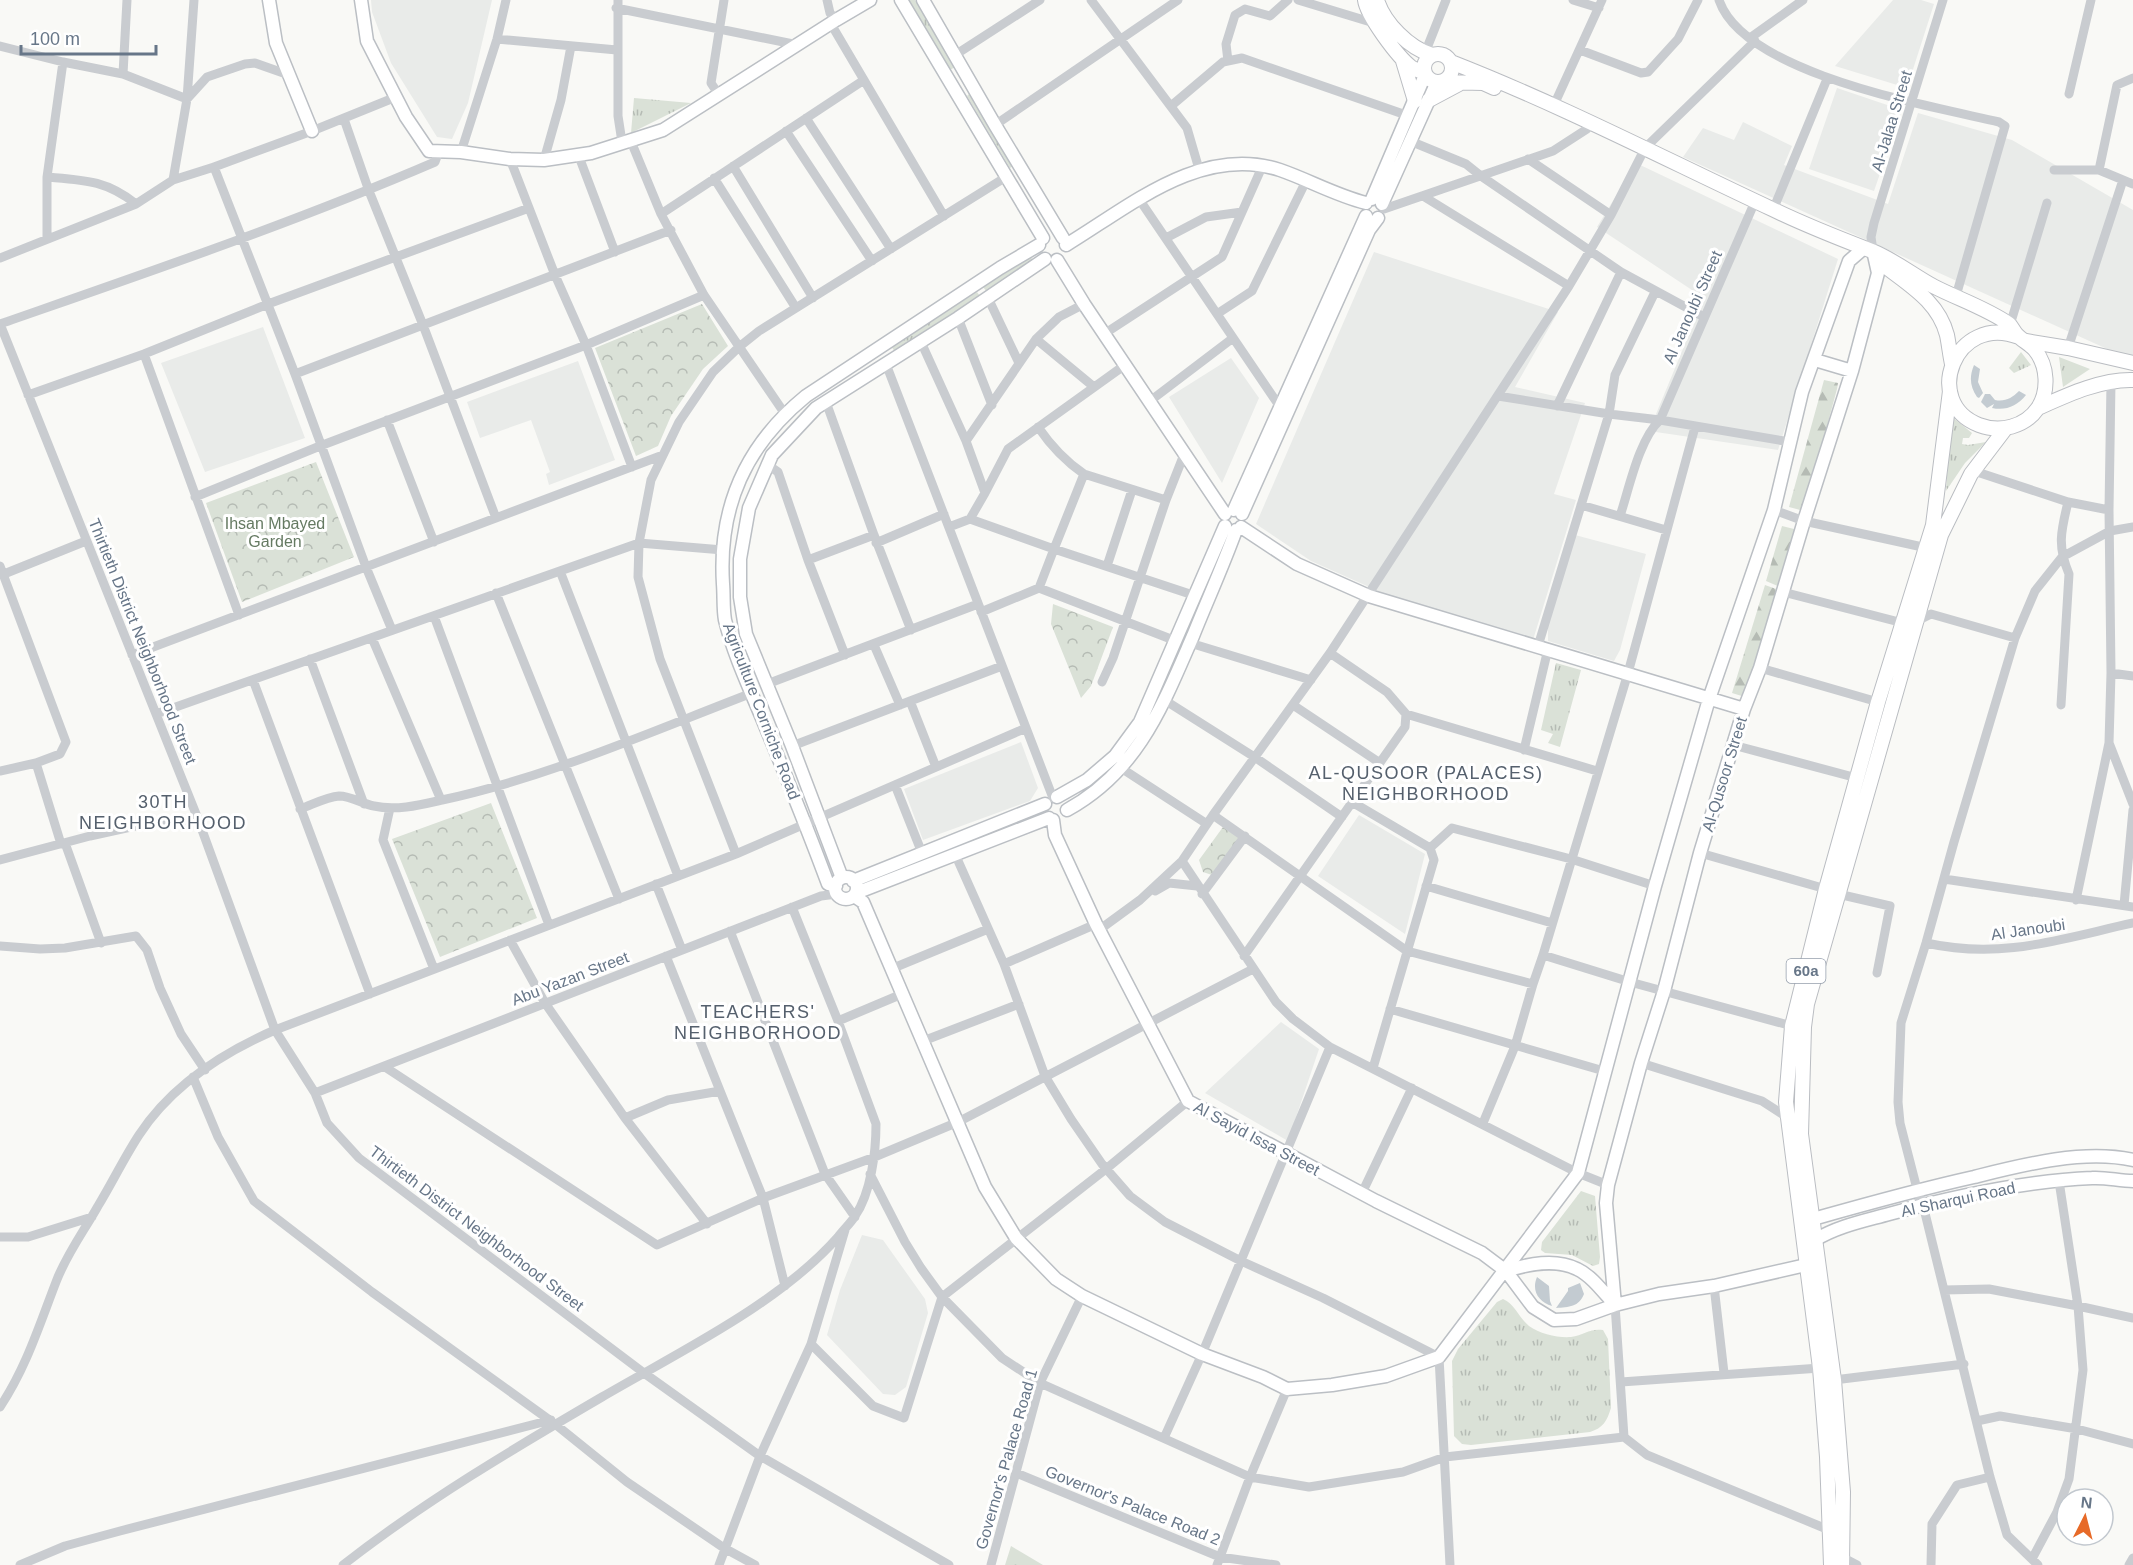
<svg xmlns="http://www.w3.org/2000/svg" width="2133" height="1565" font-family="Helvetica,sans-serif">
	<defs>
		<pattern id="grass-tufts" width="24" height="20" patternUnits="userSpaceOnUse" patternTransform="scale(1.5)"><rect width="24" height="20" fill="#dae1d7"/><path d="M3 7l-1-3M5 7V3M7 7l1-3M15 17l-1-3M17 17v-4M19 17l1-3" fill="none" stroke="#b5bbb4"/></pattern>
		<pattern id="forest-firs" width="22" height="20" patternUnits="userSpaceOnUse" patternTransform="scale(1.5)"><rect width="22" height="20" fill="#dae1d7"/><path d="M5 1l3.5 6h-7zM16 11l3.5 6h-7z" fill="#b5bbb4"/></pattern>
		<pattern id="park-crowns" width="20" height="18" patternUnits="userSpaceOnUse" patternTransform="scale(1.5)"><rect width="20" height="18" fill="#dae1d7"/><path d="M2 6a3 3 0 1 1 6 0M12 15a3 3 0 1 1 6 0" fill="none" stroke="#b5bbb4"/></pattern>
	</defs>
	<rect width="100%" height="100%" fill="#f9f9f6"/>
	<path fill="#e9ebe9" d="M371,0h121l-24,103 -16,36 -15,-2 -46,-74 -19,-51z
		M1893,0h28l13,4 -27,84 -72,-22z
		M1837,88l65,22 -28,81 -65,-22z
		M1918,113l94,27 121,70v148h-6l-444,-201 20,-29 31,12 9,-18 49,24 -8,19 104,39z
		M1636,163l202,96 -60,191 -129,-19 55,-133 -107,-71z
		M1374,252l184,60 -43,75 70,16 -31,91 22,6 -43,140 -148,-46 -74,-33 -55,-37z
		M263,327l42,111 -100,34 -44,-109z
		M1231,358l28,40 -37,85 -53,-86z
		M578,361l37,99 -66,25 -3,-11 4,-2 -19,-52 -51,18 -13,-36z
		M1575,535l71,19 -26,96 -6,11 -66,-20v-16z
		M1021,742l17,46 -8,13 -107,39 -19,-51z
		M1359,815l66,39 -20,80 -87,-58z
		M1281,1022l38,27 -31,92 -83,-48z
		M862,1235l21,5 42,59 3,14 -22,74 -11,8 -12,-1 -56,-59 13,-45z"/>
	<path fill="url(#grass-tufts)" d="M908,0h7l40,67 -5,3z
		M971,92l43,73 -4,3 -43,-72z
		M634,98l57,5 -60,30z
		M1030,256l4,6 -47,30 -4,-5z
		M977,292l3,4 -85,56 -4,-6z
		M2021,352l10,13 -17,8 -5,-5z
		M2059,357l31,12 -27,18z
		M1951,416l21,17 -3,5h-6l-1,6 6,1 18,-3 -21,21 -19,28z
		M1556,663l25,7 -21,77 -12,-4 5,-9 -12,-4z
		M1581,1191l14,5 5,61 -1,7 -6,2 -21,-11 -27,-2 -4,-3 1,-8z
		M1503,1299c12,5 16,19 26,27 11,8 29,12 42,11 13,-2 19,-9 32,-7l5,9 3,69c-4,13 -8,20 -21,24l-119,13 -9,-1 -8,-8 -2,-75 6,-12 39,-47z
		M1011,1546l32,19h-38z"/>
	<path fill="url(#forest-firs)" d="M1824,380l14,3 -1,6 -33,122 -15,-4z
		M1782,526l16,4 -18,57 -14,-6z
		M1765,585l14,5 -34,107 -13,-4z"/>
	<path fill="url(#park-crowns)" d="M702,304l26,42 -25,23 -32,47 -13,30 -22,10 -41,-108z
		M316,462l38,95 -112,45 -36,-99z
		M1053,604l60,23 -22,59 -10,12 -30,-74z
		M491,803l46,115 -97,39 -48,-118z
		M1223,827l18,12 -29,36 -9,-3 -4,-12z"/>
	<path fill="#c3cbd1" d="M1974,365l6,4 -2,13 5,11 -4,5 -2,-1c-7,-10 -8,-20 -3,-32z
		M2019,391l7,4c-9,11 -20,16 -34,13l2,-4 -7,4 -6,-6 4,-8h5l5,6c10,2 17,-2 24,-9z
		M1537,1277l12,9 1,15 2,5c-13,-4 -21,-15 -15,-29z
		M1580,1283l4,11c-5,13 -15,13 -28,14l12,-17v-3z"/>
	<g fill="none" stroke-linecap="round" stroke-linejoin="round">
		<g stroke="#bbbfc4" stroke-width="15">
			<path id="secondary" d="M269,0l7,43 36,88
				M361,0l6,41 39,76 23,34 32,1 49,7 34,1 47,-7 72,-23 173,-110 34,-20
				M901,0l142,238
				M923,0l72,125 68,113
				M1372,199l53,-124
				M1382,204l55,-122
				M1066,245c63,-38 135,-101 214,-75 29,10 55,25 86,33
				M1057,260l27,44 141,210
				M1815,360l37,11
				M1234,510l132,-294
				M1242,514l127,-284 9,-12
				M1241,527l56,37 72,32 375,113
				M1057,797l30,-17 28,-24 25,-34 85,-196
				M1067,810c71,-39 95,-103 126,-174 14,-35 30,-70 43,-106
				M1053,820l2,15 41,89 92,177 188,100 106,52 24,18
				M835 888a11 11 0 1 1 22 0a11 11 0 1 1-22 0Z
				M842,878l-50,-132 -46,-112 -6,-37v-38l9,-51 23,-53 44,-47 142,-90 87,-59
				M853,881l192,-77
				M836,886l-8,-2c-20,-54 -42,-108 -64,-161 -14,-34 -30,-67 -39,-103 -2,-11 -1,-24 -2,-36 -5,-78 23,-139 83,-188l194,-128 39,-23
				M856,893l193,-75
				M854,896l9,6 122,285 31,51 40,41 26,17 120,58 61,23 24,12 45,-4 54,-9 53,-19 139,-184 77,-287 54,-187 65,-189 28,-118 47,-131 15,-13
				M1807,1227l6,-8c53,-15 107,-30 161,-42 48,-12 109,-28 159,-17
				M1615,1305l-9,-102 2,-18 33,-122 23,-72 36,-138 44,-144 16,-41 44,-147 48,-150 26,-98 -4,-18
				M1615,1305c-11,-12 -23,-29 -38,-36 -22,-11 -49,-5 -71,2l27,36 21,13 22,-1 39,-14 44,-11 55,-8 92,-21 3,-5 6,-20c23,-14 49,-19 74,-26 66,-18 134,-33 203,-36 14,-1 27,3 41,3"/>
		</g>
		<g stroke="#babdc2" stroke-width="16">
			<path id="primary" d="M1365,0c2,16 33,57 46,67 4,3 10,4 14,6
				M1377,0c7,23 32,48 55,55
				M1424 68a14 14 0 1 1 28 0a14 14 0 1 1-28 0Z
				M1403,61l12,40
				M1451,62c110,43 214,97 321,147 33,16 66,29 100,42 22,9 41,24 61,35 25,13 53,22 76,38 3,3 5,8 8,11 6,6 13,9 18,15 13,16 14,41 3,58 -13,19 -38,25 -59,17 -58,-22 -24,-113 40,-88
				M1440,82l43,1 11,5
				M1429,100l30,-16
				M1881,263c26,21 57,37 66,72 2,10 3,20 5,29
				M2026,341l42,7 65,15
				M2038,408c29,-13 63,-29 95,-28
				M1831,1565l-4,-108 -7,-89 -34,-266 6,-76 34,-137 52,-187 55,-177 17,-134
				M1842,1565l1,-73 -9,-112 -33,-246 3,-107 3,-23 134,-469 30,-61 35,-46"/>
		</g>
		<path stroke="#c9ccd0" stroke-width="9" d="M618,0v116l4,26
			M827,0l3,13 6,7
			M1091,0l96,128 12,41
			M1298,0l76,23
			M1573,0l26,8
			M1719,0c25,74 212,106 280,122l6,4 -49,170
			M616,8l182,37
			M831,24l113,192
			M1750,38l53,-38
			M497,39l120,11
			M0,46l63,16 60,12 64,25 20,-22 38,-13 10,-1 34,12
			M1580,50l61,23 7,-1 30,-33 20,-39
			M1425,53l21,-53
			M955,55l85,-55
			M1228,61l-2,-17 9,-29 10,-6 25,7 18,-16
			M123,74l4,-74
			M2069,94l22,-94
			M719,95l-8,-12 13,-83
			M1554,105l48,-105
			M1171,106l52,-44 19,-4 167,58
			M806,118l85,131
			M344,119l25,72 54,134 73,193
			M995,125l183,-125
			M786,131l86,130
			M630,139l31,75 43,81 81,119
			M1410,141l56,23 15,12 140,96 83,45
			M1646,147l109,-106
			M461,152l36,-113 9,-39
			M578,154l37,98
			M510,159l45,116 31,70 46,122
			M1528,159l83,56
			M544,160l17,-60 10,-54
			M733,166l80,132
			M214,167l81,207 71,193 26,63
			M2054,170h45l34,14
			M2099,170l18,-85 16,-7
			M47,177c36,3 59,3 89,27
			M714,178l82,130
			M173,180l14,-81 7,-99
			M1423,196l146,90
			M1139,199l141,208
			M1384,209l169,-58 34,-22
			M1773,210l54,-131
			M661,214l203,-134
			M1166,238l40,-21 36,-5
			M47,239v-62l16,-115
			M1873,251l-2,-14 3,-14 69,-223
			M0,258l136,-54 37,-24 41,-13 98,-36 84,-34
			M988,298l31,65
			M1217,314l35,-23 54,-110
			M958,318l34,87
			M0,324l198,495 77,211 40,63 12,30 32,35 285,215 116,83 189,109
			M0,324c146,-51 293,-101 435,-162l4,-11
			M2010,325l37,-122
			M1104,334l118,-77 40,-90
			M1036,339l58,48
			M921,342l45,99 19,52 -15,26
			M2068,348l55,-168
			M144,354l95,261
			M886,364l167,434
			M295,374l376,-144
			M28,395l116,-41 124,-50 261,-96
			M1498,396l111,18 51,6 130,22
			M1150,401l83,-63
			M826,402l48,133 37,95
			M1557,406l64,-134
			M387,420l47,122
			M1038,427c13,19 27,34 46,47
			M966,441l70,-102 23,-22 25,-13
			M768,465l10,7 30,88 37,95
			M1974,471l94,31 41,8
			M985,493l23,-44 117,-84
			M195,497l125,-51 266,-101 118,-50
			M1581,505l85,25
			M1774,510l30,11 123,27
			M1620,516c9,-27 19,-77 40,-96l93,-214
			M949,527l21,-8 84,30 30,-75 82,26 19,-48
			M876,543l68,-29
			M808,560l66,-25
			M0,566l66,176 -6,12 -24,9
			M1107,566l25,-76
			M560,571l118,305
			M4,574l82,-33
			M1039,588l137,53
			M1783,592l120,31 14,-2 14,-7 84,24
			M496,593l123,306
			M981,612l58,-24 15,-39 142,47
			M434,616l115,309
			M372,638l69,162
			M1190,643l121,37
			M874,645l26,60
			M1538,646l71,-232 6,-39 40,-83
			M132,655l531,-200
			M310,659l54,145
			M1760,668l118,34
			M2111,673l22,3
			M253,680l117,314
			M1102,682l11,-24 53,-158
			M767,684l211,-80
			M910,701l26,66
			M1166,701l90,57 86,59
			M1293,705l87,58
			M2061,705l8,-131c-12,-28 -8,-43 -1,-72
			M156,714l483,-171 84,7
			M1406,714l191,57
			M2109,743l24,61
			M1733,745l124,33
			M792,746l210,-80
			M1524,750l24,-101
			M1121,768l86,56
			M0,771l36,-8 25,81
			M895,785l27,68
			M1352,802l78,46 4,12 -61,208
			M390,808l-7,32 51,129
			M300,809c12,-4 26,-12 39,-13 12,0 24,8 35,10 22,5 46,-1 68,-6 107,-23 208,-68 310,-107
			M1213,815l194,136 126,33
			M65,843l36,100
			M1430,848l22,-20 119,31 84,27
			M1700,853l126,36 12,5 52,12 -13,67
			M736,854l-76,-195 -22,-82 1,-34 12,-63 28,-58 34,-50 26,-25 20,-16 247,-154
			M955,854l49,110 41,112 26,43 31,45 28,32 35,26 76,39 82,37 116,59 11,208
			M0,860l90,-24 50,-11 58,-6
			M1182,861l94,141 17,17 37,28 248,126 30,12
			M1944,879l189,28
			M656,884l26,66
			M1426,886l126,37
			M1155,891l14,-8 28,3
			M1202,894l43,-58
			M2076,900l33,-157 2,-70 -2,-163 2,-128
			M2124,905l9,-95
			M1099,930l41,-30 42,-39 31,-46 117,-162 239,-367 42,-71 31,-61
			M730,931l95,243 30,43
			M510,940l35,63 80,115 82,106
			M1926,943c76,17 134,-4 207,-20
			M0,946l40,3 25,-1 71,-12 11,14 13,38 21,46 24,36
			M1543,955l87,27 162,44
			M666,956l97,242 22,88
			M1244,956l161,-229 1,-13 -19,-22 -57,-39
			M1004,964l92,-40
			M891,969l97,-40
			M1390,1009l214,62
			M838,1021l64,-27
			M923,1041l96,-37
			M1641,1063l121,38 28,18
			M385,1067l272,178 106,-47 109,-40 86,-36 295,-153
			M193,1077l25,60 36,64 118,91 183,132 72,58 97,66 31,17
			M315,1093l506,-197 16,-2
			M625,1118l43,-18 52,-9
			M1483,1123l32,-77 18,-62 10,-29 85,-282 67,-246
			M870,1174l35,68 16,26 21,29 60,61 38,25 210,94 59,10 94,-15 42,-15 179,-20
			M1362,1193l50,-105
			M0,1237h28l64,-20
			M1714,1286l10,87
			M1944,1290l45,-1 89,17 55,12
			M1615,1305l9,132 23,18 187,77
			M811,1344l62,62 31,12 38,-121 164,-128 82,-68
			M1834,1380l130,-16
			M1621,1382l199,-14
			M0,1407c26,-39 39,-81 56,-125 10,-27 28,-51 42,-76 14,-23 26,-48 41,-71 32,-49 83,-82 136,-105l461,-176 290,-126
			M1977,1421l23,-5 77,13 56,15
			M1164,1438l38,-84 128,-307
			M1016,1473l204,84 56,8
			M1838,1555l19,10
			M2032,1559l25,-47 12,-33 14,-109 -5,-64 -19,-125
			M20,1565l45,-19 55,-15 431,-111
			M343,1565c82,-64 170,-116 259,-168 77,-45 177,-93 236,-160 5,-7 13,-14 17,-21 16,-23 21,-64 21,-92l-38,-103 -46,-114
			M719,1565l41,-109 51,-112 34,-114
			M991,1565l49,-182 42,-87
			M1217,1565l33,-88 37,-88
			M1931,1565l1,-41 25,-39 33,-8
			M2038,1565l-31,-30 -17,-58 -67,-272 -6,-16 -17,-66 -2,-21 3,-79 25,-80 28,-101 61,-204 20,-47 27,-34 48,-26 23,-4
			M2129,1565l4,-7"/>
		<use href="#secondary" stroke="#fff" stroke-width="12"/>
		<use href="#primary" stroke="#fff" stroke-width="14"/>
	</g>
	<g text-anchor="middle" stroke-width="6" stroke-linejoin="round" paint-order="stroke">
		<rect fill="#fff" stroke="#959fac" stroke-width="1.5" x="1786.5" y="959" width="39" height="24" rx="4.5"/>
		<g font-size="15" font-weight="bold" fill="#677688">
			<text x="1806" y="976">60a</text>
		</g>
		<g font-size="16" fill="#677688" stroke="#fff">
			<text transform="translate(1891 121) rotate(-73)" y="6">Al-Jalaa Street</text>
			<text transform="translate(1692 307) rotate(-66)" y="6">Al Janoubi Street</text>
			<text transform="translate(143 641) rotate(68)" y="6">Thirtieth District Neighborhood Street</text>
			<text transform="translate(762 711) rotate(69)" y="6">Agriculture Corniche Road</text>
			<text transform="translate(1724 774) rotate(-73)" y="6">Al-Qusoor Street</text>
			<text transform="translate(2028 929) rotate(-8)" y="6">Al Janoubi</text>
			<text transform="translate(570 978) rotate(-21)" y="6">Abu Yazan Street</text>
			<text transform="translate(1257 1138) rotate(28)" y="6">Al Sayid Issa Street</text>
			<text transform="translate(1958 1199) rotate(-12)" y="6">Al Sharqui Road</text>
			<text transform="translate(477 1228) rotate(37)" y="6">Thirtieth District Neighborhood Street</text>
			<text transform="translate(1006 1459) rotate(-74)" y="6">Governor's Palace Road 1</text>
			<text transform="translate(1133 1505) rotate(22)" y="6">Governor's Palace Road 2</text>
		</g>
		<g font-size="16" fill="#657a62" stroke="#fff">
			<text x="275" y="529">Ihsan Mbayed<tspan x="275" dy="18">Garden</tspan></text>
		</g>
		<g font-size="18" letter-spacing="1.5" fill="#55606d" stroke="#fff">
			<text x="1426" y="779">AL-QUSOOR (PALACES)<tspan x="1426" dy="21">NEIGHBORHOOD</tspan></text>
			<text x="163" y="808">30TH<tspan x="163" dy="21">NEIGHBORHOOD</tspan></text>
			<text x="758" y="1018">TEACHERS'<tspan x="758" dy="21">NEIGHBORHOOD</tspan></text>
		</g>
	</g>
	<g transform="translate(2085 1517) rotate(6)"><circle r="28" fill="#ffffff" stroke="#c2c8cf" stroke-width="1.5"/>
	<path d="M0-4.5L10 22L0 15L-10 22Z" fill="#e76a28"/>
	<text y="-9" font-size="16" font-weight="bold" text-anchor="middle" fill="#677688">N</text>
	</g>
	<path d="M21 45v9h135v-9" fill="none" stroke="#677688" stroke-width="3"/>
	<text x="30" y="45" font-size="18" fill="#677688" stroke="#ffffff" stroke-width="4.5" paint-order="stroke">100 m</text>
</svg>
